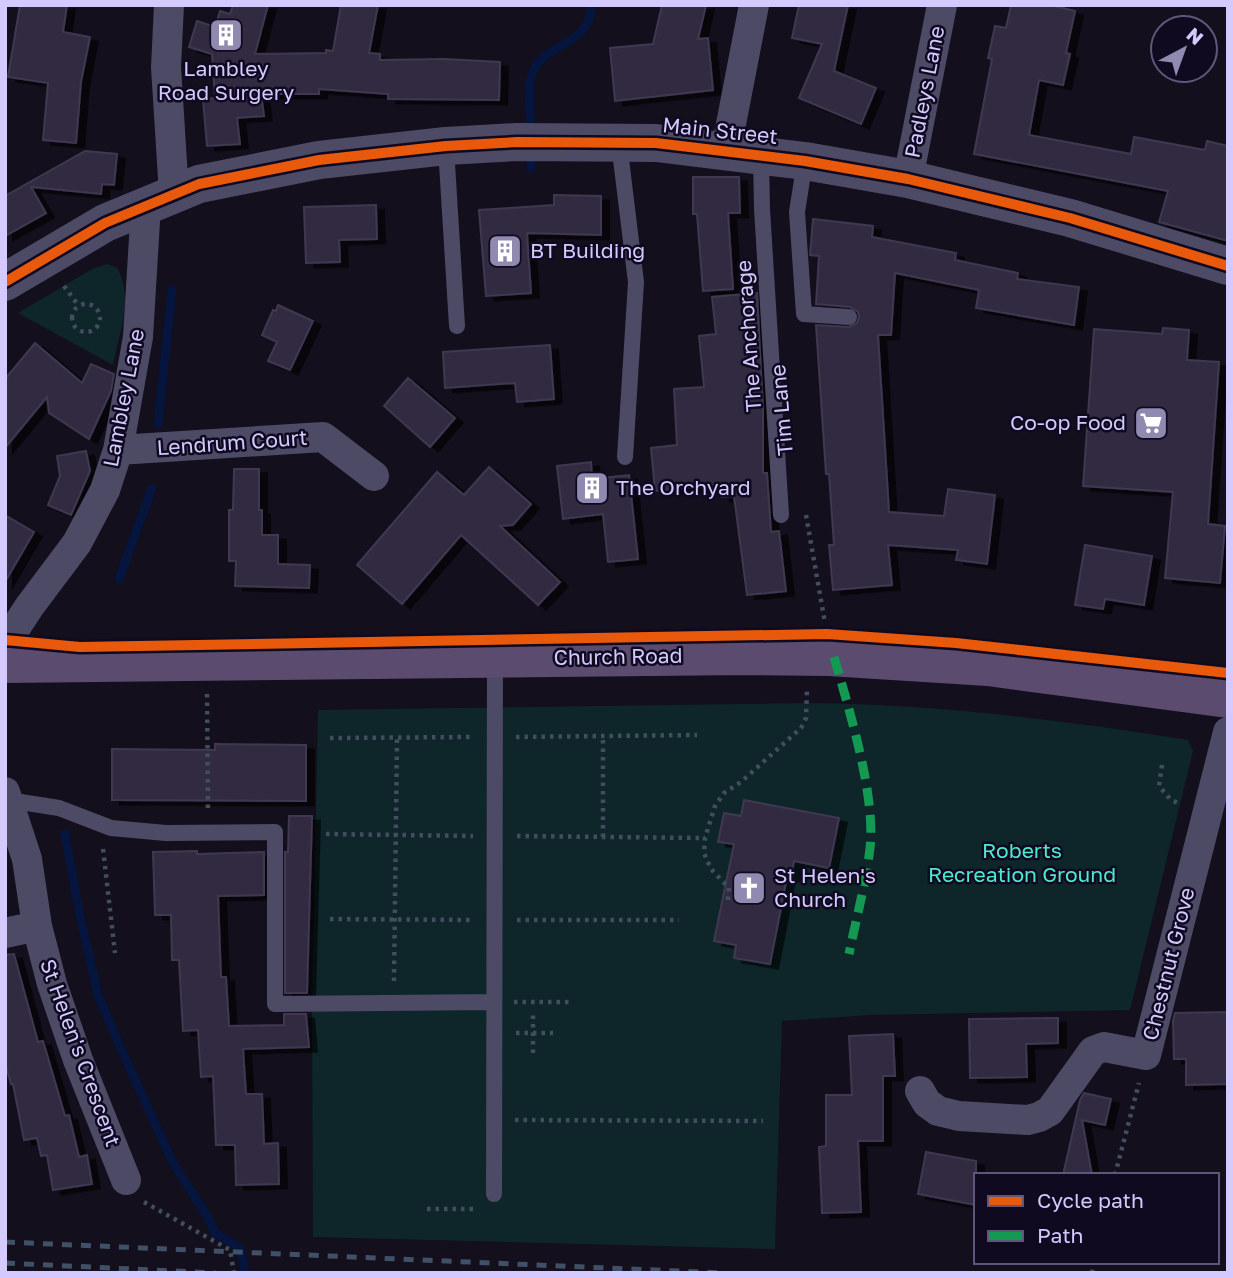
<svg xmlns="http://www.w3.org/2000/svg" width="1233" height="1278" font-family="'Golos Text',sans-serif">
	<defs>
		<filter id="shadow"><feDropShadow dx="8" dy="4.5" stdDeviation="0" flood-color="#0009"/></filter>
	</defs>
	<rect width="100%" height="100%" fill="#130f1c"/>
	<path fill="#0e2629" d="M107,264l10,4c17,29 2,66 -4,97l-95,-52 74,-44z
		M808,703c127,1 254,17 380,37l5,11 -63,259 -260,5 -88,6 -7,228 -462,-12 -1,-234 6,-293z"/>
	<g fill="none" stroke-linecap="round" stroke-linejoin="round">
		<path stroke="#05153d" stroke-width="9" d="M531,133c0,-13 -4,-46 0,-56 12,-38 57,-26 61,-72
			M531,150v18
			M158,424l14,-134
			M119,579l33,-91
			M65,834l15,82 18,79 23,54 52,114 36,56 6,14 25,15 5,25"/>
	</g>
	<path fill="#312c3f" stroke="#3f3851" stroke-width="2" filter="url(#shadow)" d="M20,5h47l-4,27 27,5 -9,45 -5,61 -33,-3 5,-57 -40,-6z
		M233,5h35l-13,49 71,-1v-3l7,1 8,-46h37l-9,48 11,1v6l64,-1 56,3 -1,38 -111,-1v-5l-69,-5v5h-58l3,22 -27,2 3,26 -33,2 -4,-47 12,-1 -3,-44 -23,-7 8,-26 18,6 5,-16 10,3z
		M662,5h44l-8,34 10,-1 5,52 -98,11 -5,-53 43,-4z
		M799,5h49l-14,66 42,17 -15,36 -62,-26 23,-54 -30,-6z
		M1011,5h40l24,6 -9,42 4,1 -7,31 -24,-5 -10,55 102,19 3,-17 71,13 2,-9 21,5v95l-69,-19 9,-31 -194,-37 18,-95 -4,-1 7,-32 11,2z
		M85,151l32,3 -3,31 -12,-1 -1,10 -70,-7 15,26 -41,23v-40z
		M693,177h46l1,36h-12l5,76 -30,2 -6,-77h-4z
		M554,195l47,1v39l-74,-2 4,60 -45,3 -7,-86 75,-5z
		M376,205l1,34 -38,1 1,22 -34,1 -2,-56z
		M813,219l60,7 -1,11 84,16 -1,7 63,13 -1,6 62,8 -5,38 -98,-17 3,-18 -84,-17 -4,62h-13l11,177 55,4 4,-27 47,6 -8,69 -31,-4 2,-10 -70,-5 4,40 -59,5 -4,-45h5l-5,-71h-3l-10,-149 33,2 8,-4 2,-6 -1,-5 -8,-5 -34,-3 3,-48 -9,-1z
		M757,293l6,118v62h4l4,59 8,-1 7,60 -39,4 -13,-99 -12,1 -1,-13 -66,7 -4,-43 26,-3 -3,-56 30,-2 -5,-51 17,-2 -4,-37z
		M278,305l35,16 -23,49 -22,-9 9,-19 -15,-7 11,-25 3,1z
		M1163,328l26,2 -2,30 32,2 -11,162 17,2 -5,57 -55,-5 8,-86 -90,-6 11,-157 68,5z
		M35,343l47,40 9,-19 23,10 -3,17 -22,48 -40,-26 -2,-16 -42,51v-69z
		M550,345l4,54 -37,3 -2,-19 -70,5 -2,-36z
		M408,378l47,40 -25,29 -46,-41z
		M86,451l4,20 -19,44 -23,-10 12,-29 -3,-20z
		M591,462l1,17 37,-4 9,84 -30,3 -5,-48 -40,5 -6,-53z
		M489,467l42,37 -18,21 -13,1 60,56 -22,23 -77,-70 -59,69 -45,-39 80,-93 27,23z
		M234,469h25v41h3v25h16v29l32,1 -1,23 -74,-2 1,-25h-7v-51h4z
		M5,515l29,17 -29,50z
		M1085,545l67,11 -8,49 -39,-6 -2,10 -28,-4z
		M215,744l91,1v56l-194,-1v-51l103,1z
		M744,800l95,18 -10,50 -35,-7 -3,16h-4l-17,87 -36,-6 2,-13 -22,-4 20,-97 -16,-2 6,-29 17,3z
		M289,816h23l-5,177h-22v-141h3z
		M197,851v3l67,-2v43l-46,1 3,81h5l3,49 55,-1v-11h22l3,33 -66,2 3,45h16l2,50 14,-1 1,41 -43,1 -1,-40h-19l-3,-69 -12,1 -3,-47 -15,1 -4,-71h-7l-1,-45h-16l-2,-63z
		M14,954l24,88 5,-1 22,75 4,-1 10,42 8,-2 5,29 -39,6 -6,-35 -6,1 -4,-18 -13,2 -11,-56h-2l-6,-21v-108z
		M1228,1012v72l-42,1v-26h-12l-1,-38 2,-8z
		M1058,1018v25l-32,1 1,33 -57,1 -1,-59z
		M893,1034l2,42h-12v65h-25l3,71 -39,1 -3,-66 7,-1v-51h26l-3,-59z
		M1084,1093l27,6 -6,26 -23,-5 10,55h-29l17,-75z
		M926,1152l50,9v44l-58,-11z"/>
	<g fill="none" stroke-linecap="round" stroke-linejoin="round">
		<path stroke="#414e5e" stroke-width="4.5" stroke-dasharray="3.5 5" stroke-linecap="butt" d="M64,286l14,19
			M72 318a14 14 0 1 1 28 0a14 14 0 1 1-28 0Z
			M806,515l19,108
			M207,694l1,117
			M516,737l181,-2
			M330,738l143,-1
			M1162,765l-3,21 12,14 10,4
			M326,834l147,2
			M517,836l188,2
			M603,837v-100
			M103,849l12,104
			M728,900l1,-12 -18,-19 -7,-16 1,-15 10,-32 9,-13 17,-11 60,-54 5,-10 1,-29
			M330,919l143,1
			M517,920h162
			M394,981l3,-244
			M514,1002h56
			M516,1033h37
			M533,1053v-40
			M515,1120l248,1
			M1115,1175l24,-92
			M144,1202l86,48 4,23
			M427,1209h51
			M1092,1273l2,-11"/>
		<path stroke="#4d4a65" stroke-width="16" d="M619,143l17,139 -11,175
			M446,147l11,179
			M761,154l1,55 19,306
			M805,161l-8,51 7,102 45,3
			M8,800l51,8 52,20 55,5 109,-1v172l219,-2
			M494,1194l1,-536"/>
		<path stroke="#4d4a65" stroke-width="30" d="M169,5l-3,62 8,127
			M726,150l28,-145
			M908,179l34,-174
			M118,450l205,-13 51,39
			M5,644l24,-37 48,-64 28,-53 13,-40 20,-113 8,-132
			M5,792l22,67 10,67 15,58 26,76 48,120
			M5,933l32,-7
			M920,1091l7,12 11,8 21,5 69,4 11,-3 11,-6 43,-60 11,-4 42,8 82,-323"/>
		<path stroke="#4d4a65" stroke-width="38" d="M5,282l100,-59 94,-39 120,-24 127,-14 71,-4 139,1 149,18 103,18 162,39 158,48"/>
		<path stroke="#5b4c6f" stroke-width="38" d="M5,664l740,-8 84,1 159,10 240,32"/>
		<path stroke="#405167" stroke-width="5" stroke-dasharray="10 9" stroke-linecap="butt" d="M5,1242l718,31
			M5,1263l211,10"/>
		<path stroke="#139951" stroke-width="9" stroke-dasharray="18 9" stroke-linecap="butt" d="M834,657c15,52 42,139 36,191 -4,35 -14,71 -21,106"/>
		<g stroke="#100a21" stroke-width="15">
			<path id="cycleway" d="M5,282l100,-59 94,-39 120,-24 127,-14 71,-4 139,1 149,18 103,18 162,39 158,48
				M5,640l75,7 747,-13 129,9 272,30"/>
		</g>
		<use href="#cycleway" stroke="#e8590c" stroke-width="10"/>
	</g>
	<defs>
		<g id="building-square" transform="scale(1.75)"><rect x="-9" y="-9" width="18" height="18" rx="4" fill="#9089b0" stroke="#100a21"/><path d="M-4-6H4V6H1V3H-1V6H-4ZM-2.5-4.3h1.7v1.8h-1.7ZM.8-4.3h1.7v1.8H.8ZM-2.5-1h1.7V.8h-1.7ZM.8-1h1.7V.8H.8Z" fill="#fff"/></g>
		<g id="supermarket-square" transform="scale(1.75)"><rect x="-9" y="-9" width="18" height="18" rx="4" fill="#9089b0" stroke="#100a21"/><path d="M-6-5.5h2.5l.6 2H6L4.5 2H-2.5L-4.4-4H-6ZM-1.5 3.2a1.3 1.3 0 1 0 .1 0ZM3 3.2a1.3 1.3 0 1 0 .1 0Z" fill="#fff"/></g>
		<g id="church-square" transform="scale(1.75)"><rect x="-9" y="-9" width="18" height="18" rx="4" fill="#9089b0" stroke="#100a21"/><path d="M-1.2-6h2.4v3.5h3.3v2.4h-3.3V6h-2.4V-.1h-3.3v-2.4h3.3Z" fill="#fff"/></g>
	</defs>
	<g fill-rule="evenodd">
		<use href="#building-square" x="226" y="35"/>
		<use href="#building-square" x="505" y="251"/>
		<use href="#supermarket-square" x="1151" y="423"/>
		<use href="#building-square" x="592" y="488"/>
		<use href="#church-square" x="749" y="888"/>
	</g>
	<g text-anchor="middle" stroke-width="5" stroke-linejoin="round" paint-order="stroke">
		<g font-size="21" fill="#d4caff" stroke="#100a21" text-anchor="start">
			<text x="226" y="76" text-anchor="middle">Lambley<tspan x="226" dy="24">Road Surgery</tspan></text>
			<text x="530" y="258">BT Building</text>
			<text x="1126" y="430" text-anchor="end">Co-op Food</text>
			<text x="616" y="495">The Orchyard</text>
			<text x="774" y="883">St Helen's<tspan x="774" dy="24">Church</tspan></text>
		</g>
		<g font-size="21" fill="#d4caff" stroke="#100a21">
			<text transform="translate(925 92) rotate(-79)" y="7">Padleys Lane</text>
			<text transform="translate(720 131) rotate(6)" y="7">Main Street</text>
			<text transform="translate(749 336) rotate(-94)" y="7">The Anchorage</text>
			<text transform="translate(124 398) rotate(-79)" y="7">Lambley Lane</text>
			<text transform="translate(782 410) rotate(-95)" y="7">Tim Lane</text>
			<text transform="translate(232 443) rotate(-4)" y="7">Lendrum Court</text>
			<text transform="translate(618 657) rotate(-1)" y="7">Church Road</text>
			<text transform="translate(1169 964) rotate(-76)" y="7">Chestnut Grove</text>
			<text transform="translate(80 1053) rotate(70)" y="7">St Helen's Crescent</text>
		</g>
		<g font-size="21" fill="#4aebce" stroke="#100a21">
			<text x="1022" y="858">Roberts<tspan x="1022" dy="24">Recreation Ground</tspan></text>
		</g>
	</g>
	<rect width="1233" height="1278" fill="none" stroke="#d4caff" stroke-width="14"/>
	<rect x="974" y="1173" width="245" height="91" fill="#100a21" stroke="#5e577a" stroke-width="2"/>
	<rect x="988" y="1196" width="35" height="10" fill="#e8590c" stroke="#5e577a" stroke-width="2"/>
	<text x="1037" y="1208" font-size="21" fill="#d4caff">Cycle path</text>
	<rect x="988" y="1231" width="35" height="10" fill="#139951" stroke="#5e577a" stroke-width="2"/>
	<text x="1037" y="1243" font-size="21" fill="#d4caff">Path</text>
	<g transform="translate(1184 49) rotate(41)"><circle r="33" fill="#100a21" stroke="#5e577a" stroke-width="2"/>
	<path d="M0-5L12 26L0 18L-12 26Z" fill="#9089b0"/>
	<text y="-10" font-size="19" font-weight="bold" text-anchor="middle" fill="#d4caff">N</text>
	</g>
</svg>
